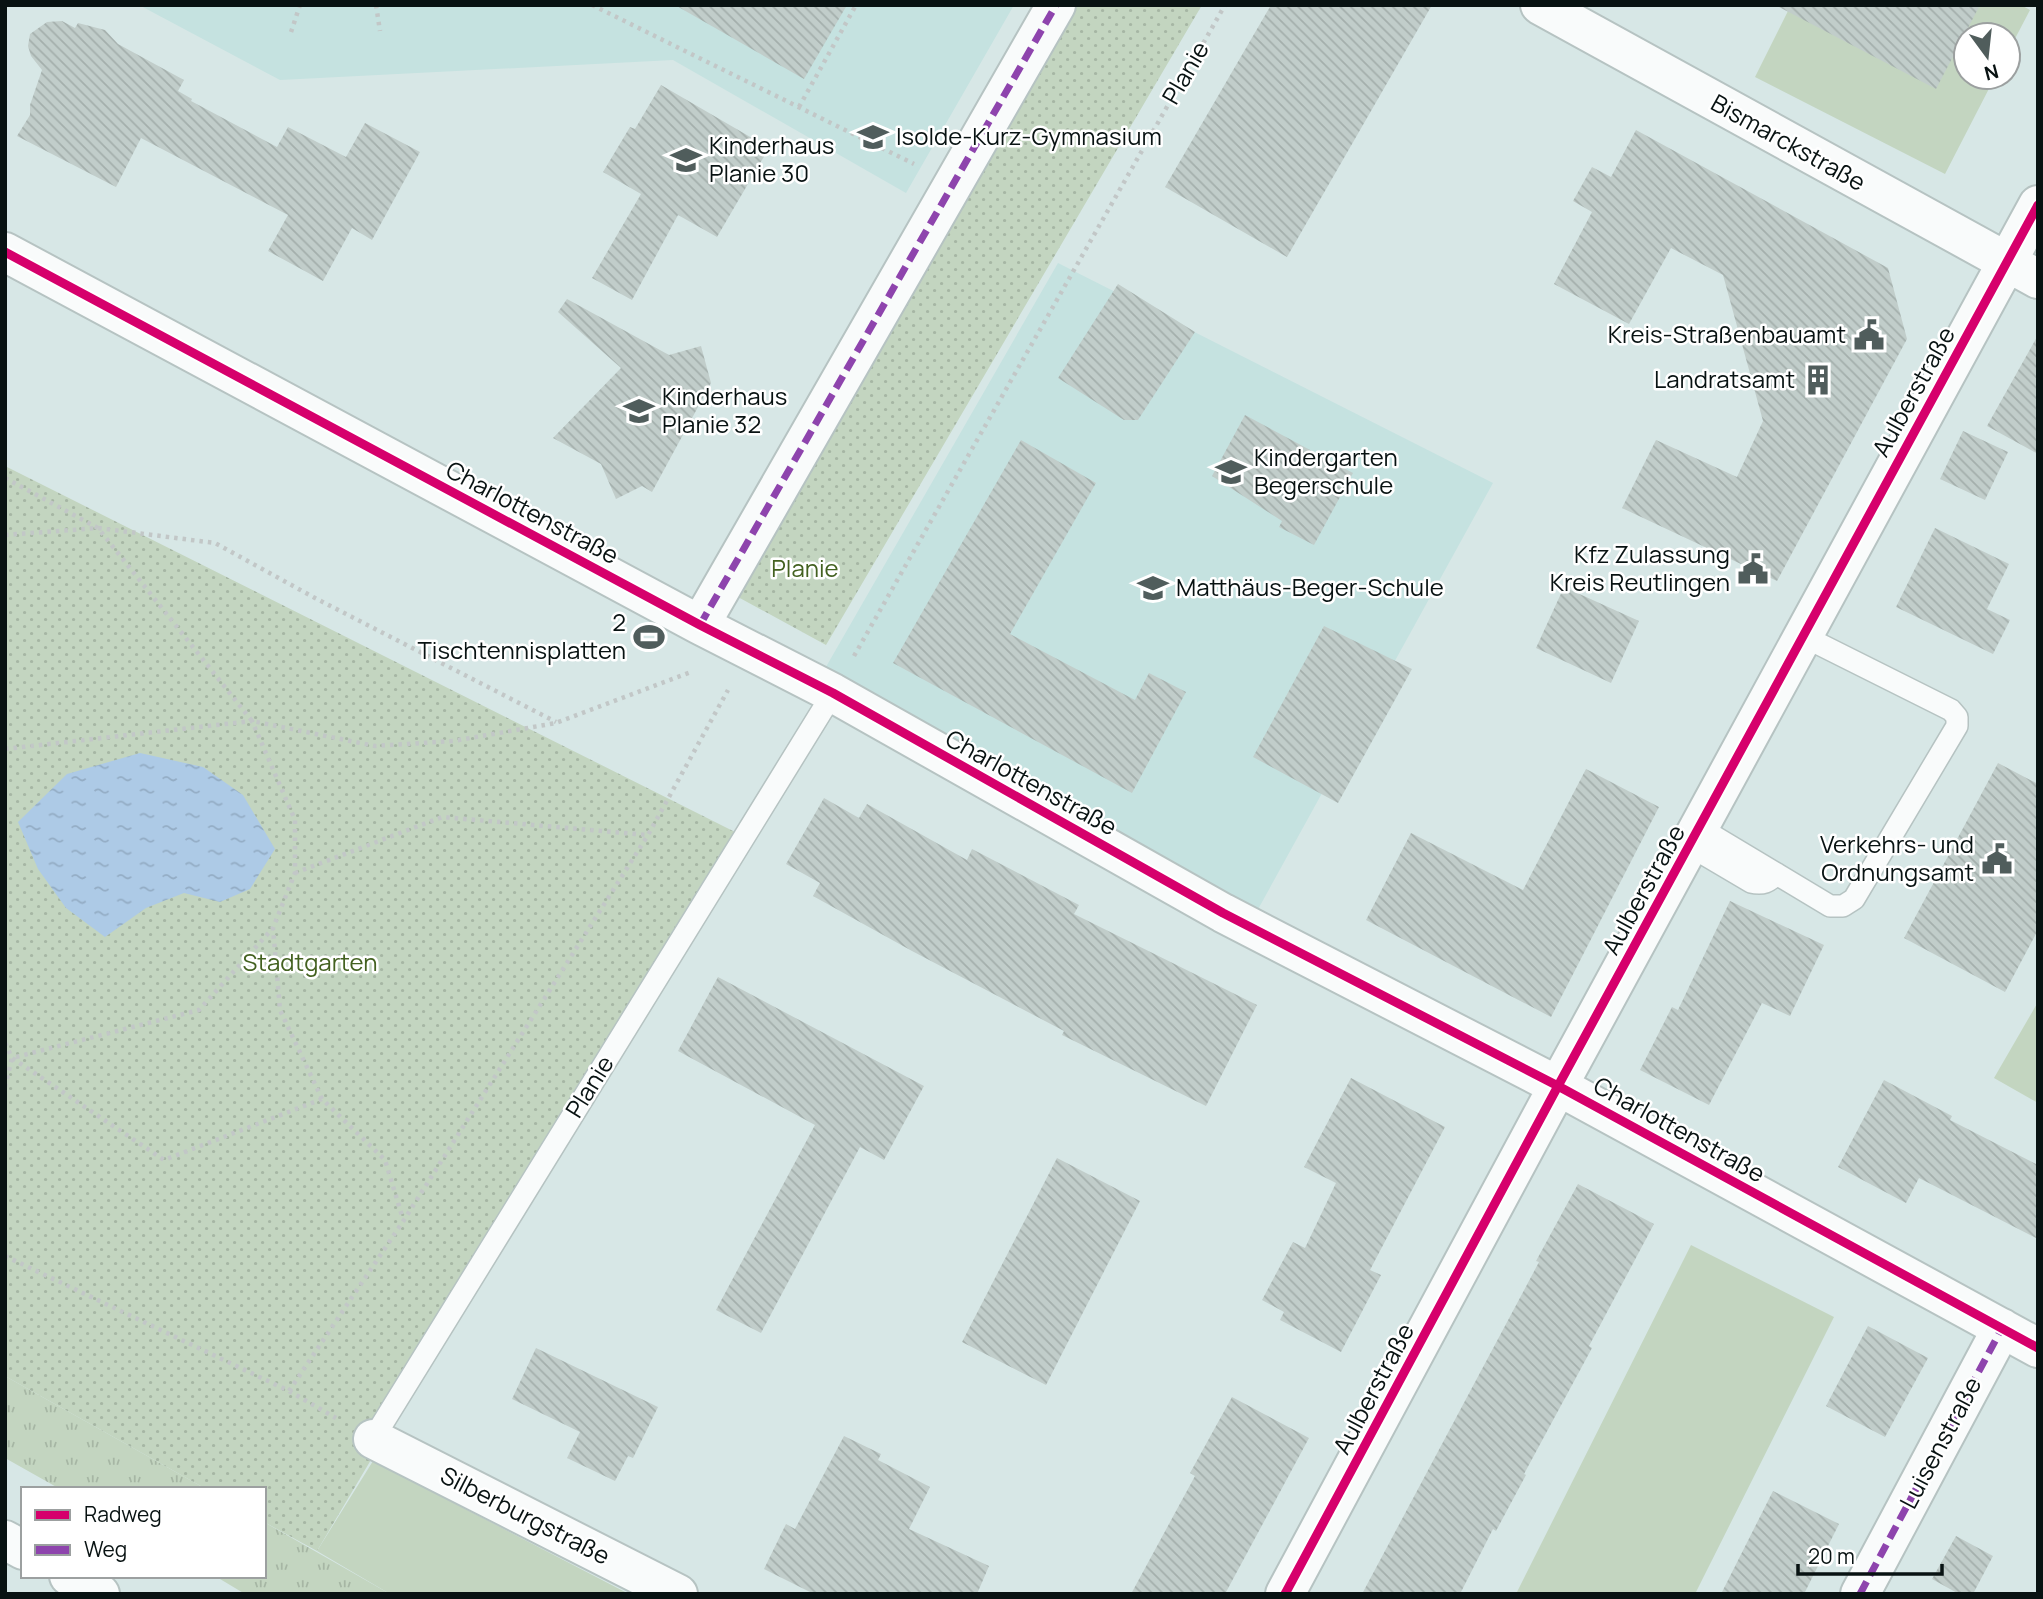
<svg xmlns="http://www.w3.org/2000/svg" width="2043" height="1599" font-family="Manrope,sans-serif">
	<defs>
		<pattern id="grass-tufts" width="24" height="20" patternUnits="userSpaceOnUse" patternTransform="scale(1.75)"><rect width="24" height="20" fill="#c3d5c0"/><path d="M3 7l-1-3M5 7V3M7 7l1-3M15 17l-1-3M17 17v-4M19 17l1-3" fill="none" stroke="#a6b6a4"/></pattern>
		<pattern id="park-dots" width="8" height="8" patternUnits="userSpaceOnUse" patternTransform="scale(1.75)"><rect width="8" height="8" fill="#c3d5c0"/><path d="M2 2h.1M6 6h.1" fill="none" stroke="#a6b6a4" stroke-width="1.8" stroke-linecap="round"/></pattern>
		<pattern id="water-ripples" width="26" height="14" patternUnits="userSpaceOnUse" patternTransform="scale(1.75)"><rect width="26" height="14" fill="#adcae6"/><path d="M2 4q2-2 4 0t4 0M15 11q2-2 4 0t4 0" fill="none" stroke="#93acc4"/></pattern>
		<pattern id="building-back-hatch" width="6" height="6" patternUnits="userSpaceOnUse" patternTransform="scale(1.75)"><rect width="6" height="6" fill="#c1cdca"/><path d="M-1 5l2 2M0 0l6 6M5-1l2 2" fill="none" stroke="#a4afac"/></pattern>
	</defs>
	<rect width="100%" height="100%" fill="#d7e7e6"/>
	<path fill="#c5e2e0" d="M139,5h875l-108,188 -233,-133 -393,20z
		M1058,263l435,220 -242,439 -440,-229z"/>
	<path fill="url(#grass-tufts)" d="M5,1376l201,113h-146l-55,-31z
		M264,1522l126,72h-145l-30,-18h49z"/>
	<path fill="url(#park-dots)" d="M1078,5h124l-376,640 -99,-54z
		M5,466l736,369 -424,716 -53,-29v-33h-58l-201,-113z"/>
	<path fill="#c3d5c0" d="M1791,5h230l9,5 -22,42v-17h-42v42h29l-50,97 -190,-97z
		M2038,1002v101l-44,-25z
		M1691,1245l143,72 -139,277h-179z
		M373,1461l256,133h-239l-73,-43z"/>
	<path fill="url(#water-ripples)" d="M140,753l63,14 40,28 32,54 -25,40 -30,13 -36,-9 -38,15 -41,29 -39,-29 -28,-39 -20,-47 49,-48z"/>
	<path fill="url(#building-back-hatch)" d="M675,5h172l-43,74z
		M1271,5h161l-145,252 -122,-70z
		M1775,5h205l-44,84z
		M62,21l13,7 3,-5 27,7 13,14 66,36 -6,11 14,8 -1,2 86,46 11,-20 58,30 19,-34 55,29 -48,88 -20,-12 -29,53 -55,-30 20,-36 -147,-77 -25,49 -99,-51 13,-21v-10l12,-35 -11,-14 -3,-10 2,-12 17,-12z
		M661,85l108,63 -52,89 -39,-22 -46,85 -40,-22 49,-84 -38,-22 27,-45 5,2z
		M1636,130l252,138 19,71 -130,242 -155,-73 34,-68 81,37 26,-56 -40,-146 -52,-27 -42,76 -75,-40 38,-72 -19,-11 19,-34 19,10z
		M1118,284l77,48 -57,88h-14l-66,-42z
		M567,299l102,56 32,-9 10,37 -59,109 -10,-6 -26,13 -15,-35 -48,-26 68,-70 -63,-56z
		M2038,335v119l-51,-28z
		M1245,415l108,58 -39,72 -35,-18 3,-6 -70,-45z
		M1963,431l45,21 -23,48 -45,-21z
		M1021,440l75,43 -86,151 125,66 14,-27 37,19 -54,101 -239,-130z
		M1935,528l74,36 -22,45 23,11 -17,34 -97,-47z
		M1564,587l75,34 -28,62 -75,-35z
		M1324,626l88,43 -74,134 -85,-46z
		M1998,763l40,21v146l-33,62 -101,-54z
		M1586,769l73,38 -108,210 -185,-97 45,-87 112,57z
		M824,798l35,20 8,-14 100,56 5,-11 107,56 -5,9 183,91 -51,101 -144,-71 2,-4 -152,-80 -99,-55 7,-13 -34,-19z
		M1730,901l94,44 -34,71 -28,-13 -53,102 -69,-35 32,-63 6,3z
		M718,977l206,109 -40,74 -24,-13 -99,186 -45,-23 99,-185 -137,-74z
		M1351,1078l94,49 -75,143 11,5 -40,77 -61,-32 4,-8 -22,-12 31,-58 12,6 31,-65 -32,-16z
		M1884,1080l68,36 -2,4 88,45v74l-119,-61 -13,25 -68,-36z
		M1057,1158l83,43 -94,184 -84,-43z
		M1578,1184l76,40 -65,122 3,2 -68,126 2,1 -30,56 -3,-2 -33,65h-98l177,-332 -3,-1z
		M1868,1326l60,32 -43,79 -59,-31z
		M536,1348l122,59 -25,51 -5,-2 -13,25 -48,-23 13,-26 -68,-33z
		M1232,1397l77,41 -84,156h-94l64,-118 -5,-3z
		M844,1436l37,18 -3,6 52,27 -21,42 80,37 -12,28h-163l-50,-25 22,-45 9,5z
		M1773,1491l66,33 -35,70h-83z
		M1956,1536l37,20 -20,38h-14l-27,-15z"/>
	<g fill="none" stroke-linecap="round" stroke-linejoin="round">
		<g stroke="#b6c3c2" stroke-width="24">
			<path id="lane" d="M1700,828l130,78h13l11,-7 103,-173v-9l-6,-7 -148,-74
				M1690,846l61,36c12,3 17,0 26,-8
				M373,1439l460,-746"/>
		</g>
		<g stroke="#b6c3c2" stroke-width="42">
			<path id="street" d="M1540,5l498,274
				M5,252l695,373 133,68 390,220 335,173 480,262
				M700,625l356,-620
				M373,1439l305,155
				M5,1540l18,10
				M69,1576l31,18
				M1285,1594l273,-508 480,-881
				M1860,1594l142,-266"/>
		</g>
		<path stroke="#c2c7c7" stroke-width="4.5" stroke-dasharray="3.5 5" stroke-linecap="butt" d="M376,5l4,26
			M592,5l322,159
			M291,32l9,-27
			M799,107l57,-102
			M5,478l93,50 154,193 123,25 78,-5 103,-18 135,-51
			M5,535l93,-7 117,15 100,55 241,124
			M854,656l371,-651
			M5,749l247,-28 43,99v53l-22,55 7,82 42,89 63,61 18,59
			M295,873l147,-56 206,18
			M5,1043l7,15 152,102 158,-61
			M5,1087l7,-29 187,-48 74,-82
			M5,1256l284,135 47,27
			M289,1391l115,-171 244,-385 80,-145"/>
		<use href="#lane" stroke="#f9fbfb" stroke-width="21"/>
		<use href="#street" stroke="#f9fbfb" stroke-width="38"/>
		<path stroke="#8e44ad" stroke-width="7" stroke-dasharray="14 7" stroke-linecap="butt" d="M700,625l356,-620
			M1860,1594l142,-266"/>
		<g stroke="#fff" stroke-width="13">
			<path id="cycleway" d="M5,252l695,373 133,68 390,220 335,173 480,262
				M1285,1594l273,-508 480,-881"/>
		</g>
		<use href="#cycleway" stroke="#d6006c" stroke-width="9"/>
	</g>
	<defs>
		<g id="school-bare" transform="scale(2.415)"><path d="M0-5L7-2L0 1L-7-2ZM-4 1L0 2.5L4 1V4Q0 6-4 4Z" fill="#505d5c" stroke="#fff" stroke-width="2.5" paint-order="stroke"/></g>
		<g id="civic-bare" transform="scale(2.415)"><path d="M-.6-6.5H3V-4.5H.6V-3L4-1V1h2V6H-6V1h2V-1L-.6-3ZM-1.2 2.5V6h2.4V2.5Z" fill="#505d5c" stroke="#fff" stroke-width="2.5" paint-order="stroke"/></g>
		<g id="building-bare" transform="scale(2.415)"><path d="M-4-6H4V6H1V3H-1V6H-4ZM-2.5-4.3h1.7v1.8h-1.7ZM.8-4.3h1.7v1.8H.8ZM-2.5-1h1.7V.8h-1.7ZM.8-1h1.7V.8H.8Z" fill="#505d5c" stroke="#fff" stroke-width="2.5" paint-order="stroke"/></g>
		<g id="stadium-bare" transform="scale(2.415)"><path d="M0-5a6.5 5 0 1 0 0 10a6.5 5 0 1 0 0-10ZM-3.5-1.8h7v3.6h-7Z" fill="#505d5c" stroke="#fff" stroke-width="2.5" paint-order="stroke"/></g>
	</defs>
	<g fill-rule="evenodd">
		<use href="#school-bare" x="873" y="137"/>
		<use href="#school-bare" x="686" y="160"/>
		<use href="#civic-bare" x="1869" y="335"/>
		<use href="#building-bare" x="1818" y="380"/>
		<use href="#school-bare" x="639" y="411"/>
		<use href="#school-bare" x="1231" y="472"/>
		<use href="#civic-bare" x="1753" y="569"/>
		<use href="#school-bare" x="1153" y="588"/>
		<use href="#stadium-bare" x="649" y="637"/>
		<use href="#civic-bare" x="1997" y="859"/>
	</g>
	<g text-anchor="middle" stroke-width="5" stroke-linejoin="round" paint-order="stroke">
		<g font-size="24" fill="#081212" stroke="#fff">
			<text transform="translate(1186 73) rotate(-60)" y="8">Planie</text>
			<text transform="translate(1788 143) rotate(29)" y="8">Bismarckstraße</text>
			<text transform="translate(1914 392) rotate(-61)" y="8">Aulberstraße</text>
			<text transform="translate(532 513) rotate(28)" y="8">Charlottenstraße</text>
			<text transform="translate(1031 783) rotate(29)" y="8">Charlottenstraße</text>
			<text transform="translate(1644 890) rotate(-61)" y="8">Aulberstraße</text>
			<text transform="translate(590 1087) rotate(-58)" y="8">Planie</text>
			<text transform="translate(1679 1130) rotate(29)" y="8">Charlottenstraße</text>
			<text transform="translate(1374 1389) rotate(-62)" y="8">Aulberstraße</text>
			<text transform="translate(1941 1443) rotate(-62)" y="8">Luisenstraße</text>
			<text transform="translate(525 1516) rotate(27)" y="8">Silberburgstraße</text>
		</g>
		<g font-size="24" fill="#081212" stroke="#fff" text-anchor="start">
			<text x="896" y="145">Isolde-Kurz-Gymnasium</text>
			<text x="709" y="154">Kinderhaus<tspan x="709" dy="28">Planie 30</tspan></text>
			<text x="1846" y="343" text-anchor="end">Kreis-Straßenbauamt</text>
			<text x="1795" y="388" text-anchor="end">Landratsamt</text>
			<text x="662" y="405">Kinderhaus<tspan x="662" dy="28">Planie 32</tspan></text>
			<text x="1254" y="466">Kindergarten<tspan x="1254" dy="28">Begerschule</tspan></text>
			<text x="1730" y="563" text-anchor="end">Kfz Zulassung<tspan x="1730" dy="28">Kreis Reutlingen</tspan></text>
			<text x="1176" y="596">Matthäus-Beger-Schule</text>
			<text x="626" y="631" text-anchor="end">2<tspan x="626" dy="28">Tischtennisplatten</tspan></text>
			<text x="1974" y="853" text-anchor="end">Verkehrs- und<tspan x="1974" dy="28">Ordnungsamt</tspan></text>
		</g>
		<g font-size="24" fill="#436120" stroke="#fff">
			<text x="805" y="577">Planie</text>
			<text x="310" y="971">Stadtgarten</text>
		</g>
	</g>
	<rect width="2043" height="1599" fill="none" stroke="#081212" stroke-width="14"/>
	<rect x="21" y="1487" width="245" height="91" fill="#ffffff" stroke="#9ca0a0" stroke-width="2"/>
	<rect x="35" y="1510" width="35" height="10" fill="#d6006c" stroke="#9ca0a0" stroke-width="2"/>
	<text x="84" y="1522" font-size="21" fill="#081212">Radweg</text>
	<rect x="35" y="1545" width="35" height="10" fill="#8e44ad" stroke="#9ca0a0" stroke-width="2"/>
	<text x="84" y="1557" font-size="21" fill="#081212">Weg</text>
	<g transform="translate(1987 56) rotate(165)"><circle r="33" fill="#ffffff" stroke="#9ca0a0" stroke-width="2"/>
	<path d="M0-5L12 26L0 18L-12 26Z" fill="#505d5c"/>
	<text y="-10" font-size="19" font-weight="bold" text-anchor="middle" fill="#081212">N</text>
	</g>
	<path d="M1798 1564v10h144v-10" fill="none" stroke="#081212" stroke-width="3.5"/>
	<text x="1808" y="1564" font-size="21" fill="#081212" stroke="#ffffff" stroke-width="5" paint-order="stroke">20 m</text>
</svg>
